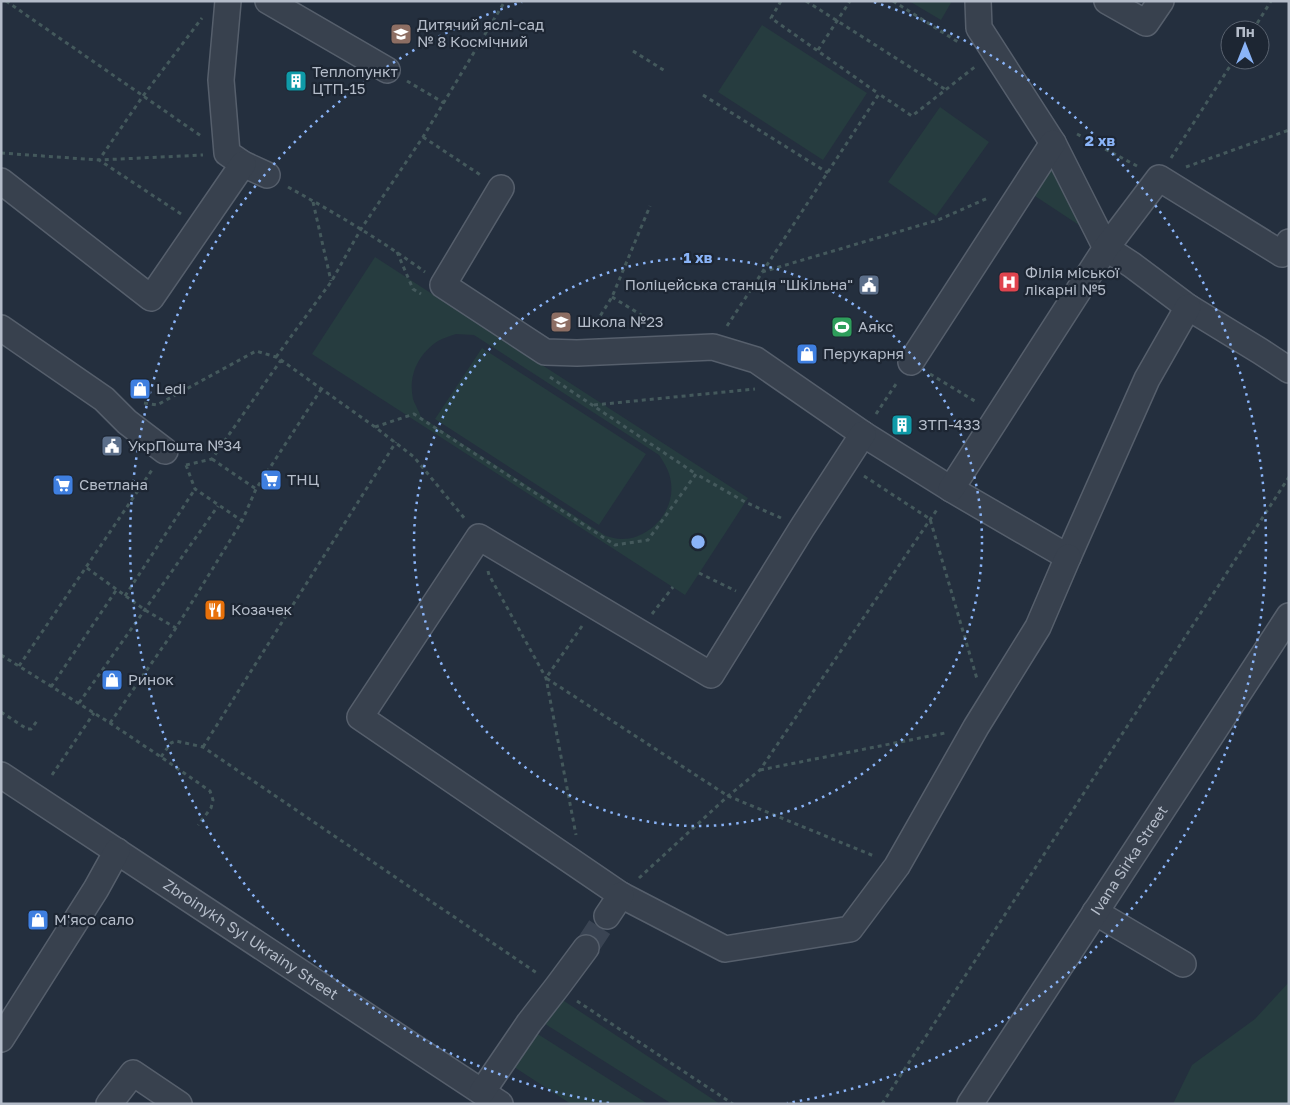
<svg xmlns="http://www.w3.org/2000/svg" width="1290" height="1105" font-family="'Golos Text',sans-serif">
	<rect width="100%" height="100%" fill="#242f3e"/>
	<path fill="#263c3f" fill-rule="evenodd" d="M909,1h43l-11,19z
		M762,25l105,68 -44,67 -105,-68z
		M940,107l49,35 -53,74 -48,-34z
		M1056,161l29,68 -50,-33z
		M375,257l373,241 -63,97 -373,-241zM456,334l18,1 185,120c6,9 11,17 12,28 4,28 -21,56 -49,56 -6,0 -11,-2 -16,-3l-185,-119c-2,-6 -6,-12 -8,-18 -5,-23 5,-45 25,-58 5,-3 12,-5 18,-7z
		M482,348l164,106 -47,71 -164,-106z
		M1289,982v122h-116l19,-39 63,-46z
		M558,997l162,107h-48l-130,-82z
		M533,1031l115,73h-77l-60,-39z"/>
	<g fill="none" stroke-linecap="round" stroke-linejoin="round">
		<path stroke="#3a4453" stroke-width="25" stroke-dasharray="25 12" stroke-linecap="butt" d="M586,948l21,-32"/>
		<g stroke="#565f6c" stroke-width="28">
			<g id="minor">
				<path d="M228,1l-7,79 6,73 16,11 24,11"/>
				<path d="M268,1l119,69"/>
				<path d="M978,1l1,27 74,115 53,105 26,17 56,42 72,44 29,19"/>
				<path d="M1107,1l39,22 15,-22"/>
				<path d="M1,181l150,117 92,-134"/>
				<path d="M501,188l-58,97 102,67 32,1 136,-6 43,13 107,74 88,55 117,68 79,-178 41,-72"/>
				<path d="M1,328l103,71 23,23 38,29"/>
				<path d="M911,362l142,-219"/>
				<path d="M863,434l-61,94 -91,147 -232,-138 -119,180 261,178 104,54 125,-20 47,-63 79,-139 62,-100 30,-70"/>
				<path d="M951,489l155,-241 53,-70 123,76 7,-12"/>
				<path id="s1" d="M1,775l499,329"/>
				<path d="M1095,912l88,52"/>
				<path d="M607,916l14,-21"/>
				<path d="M1,1039l95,-150 21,-38"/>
				<path d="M482,1092l47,-69 28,-36 29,-39"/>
				<path d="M109,1104l24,-31 46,31"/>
				<path id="s2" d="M970,1104l319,-488"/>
			</g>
		</g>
		<path stroke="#44595c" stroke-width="3" stroke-dasharray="4 4" stroke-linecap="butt" d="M6,1l195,135
			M781,1l-10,17 108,76
			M806,1l140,89
			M893,1l65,41
			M1253,30l18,-29
			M818,50l32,-49
			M633,51l32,20
			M407,81l37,22
			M703,95l125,78
			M1077,134l60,32
			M423,137l59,39
			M1,153l98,7 104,-5
			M1171,158l63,-98
			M1186,167l103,-37
			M288,187c47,26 93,53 137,85
			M313,202l18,79
			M181,214l-82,-54 44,-64 59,-78
			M397,252l16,37 8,5
			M762,272l176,-52 50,-22
			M612,297l44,27
			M727,326l152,-232 33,22 64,-50
			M592,329l20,-32 38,-91
			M276,357l55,-75 30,-53 62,-92 82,-136
			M930,374l48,29
			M550,377l146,97
			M144,403l13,2 99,-54 20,6 5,3 94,67 39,30 51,62
			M594,405l161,-16
			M876,414l22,-33
			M375,427l39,-13 201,131 33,-5 48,-66 49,28 36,16
			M212,459l44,30
			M186,465l26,-6 69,-99
			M186,465l9,24 47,32
			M864,476l66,43 47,160
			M87,568l58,42 31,18
			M488,571l1,4 57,103 30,157
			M699,573l37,18
			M125,596l70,-107
			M652,614l21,-27
			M582,626l-36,52 182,118 146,60
			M1,655l109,68 51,34 49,34 3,9 -2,8 -13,17
			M19,666l133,-196
			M51,687l66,-98
			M79,703l139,-197
			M1,712l26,17h4l6,-8
			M110,723l66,-95 66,-107 14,-32 66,-101
			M203,747l193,-305
			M161,757l10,-14 5,-2 27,6 334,226
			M760,770l185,-37
			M52,775l42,-62
			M639,878l89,-82 32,-26 178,-262
			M577,1001l156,103
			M882,1104l407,-627"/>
		<use href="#minor" stroke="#38414e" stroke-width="25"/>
	</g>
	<g fill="none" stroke="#8ab4f8" stroke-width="2.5" stroke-dasharray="2.5 5">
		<circle cx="698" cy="542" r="284"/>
		<path d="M609 1103A568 568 0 0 1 522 2M874 2A568 568 0 0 1 787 1103"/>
	</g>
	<defs>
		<g id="school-square" transform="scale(1.125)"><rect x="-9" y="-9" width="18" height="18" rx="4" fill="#8d6e63" stroke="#1d2633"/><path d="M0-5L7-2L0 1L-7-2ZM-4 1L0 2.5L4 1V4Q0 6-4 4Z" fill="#fff"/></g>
		<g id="building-square" transform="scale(1.125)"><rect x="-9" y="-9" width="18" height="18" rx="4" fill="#0f9aa8" stroke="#1d2633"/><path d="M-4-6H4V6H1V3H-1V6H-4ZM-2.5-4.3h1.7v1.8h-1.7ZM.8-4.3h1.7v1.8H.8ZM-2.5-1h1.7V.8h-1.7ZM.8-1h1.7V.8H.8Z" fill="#fff"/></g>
		<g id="hospital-square" transform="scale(1.125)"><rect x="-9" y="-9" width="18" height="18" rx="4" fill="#e0444e" stroke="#1d2633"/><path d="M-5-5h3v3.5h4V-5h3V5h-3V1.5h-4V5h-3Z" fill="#fff"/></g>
		<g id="civic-square" transform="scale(1.125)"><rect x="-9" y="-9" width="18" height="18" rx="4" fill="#5c6f8a" stroke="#1d2633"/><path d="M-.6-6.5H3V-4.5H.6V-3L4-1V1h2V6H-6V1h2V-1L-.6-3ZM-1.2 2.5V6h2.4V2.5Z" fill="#fff"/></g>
		<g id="stadium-square" transform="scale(1.125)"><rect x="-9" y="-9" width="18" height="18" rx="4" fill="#2e9e5b" stroke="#1d2633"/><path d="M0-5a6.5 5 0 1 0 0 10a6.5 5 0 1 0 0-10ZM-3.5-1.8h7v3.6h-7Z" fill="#fff"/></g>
		<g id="shop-square" transform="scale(1.125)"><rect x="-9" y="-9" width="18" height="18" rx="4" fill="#3f7fe0" stroke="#1d2633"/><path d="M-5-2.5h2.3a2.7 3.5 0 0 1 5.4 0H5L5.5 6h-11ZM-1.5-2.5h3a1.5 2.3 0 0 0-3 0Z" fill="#fff"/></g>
		<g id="supermarket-square" transform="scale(1.125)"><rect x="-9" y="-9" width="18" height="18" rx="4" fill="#3f7fe0" stroke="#1d2633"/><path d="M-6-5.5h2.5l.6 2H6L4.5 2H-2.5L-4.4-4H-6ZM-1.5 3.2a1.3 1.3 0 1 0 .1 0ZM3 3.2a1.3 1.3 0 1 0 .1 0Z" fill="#fff"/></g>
		<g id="restaurant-square" transform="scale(1.125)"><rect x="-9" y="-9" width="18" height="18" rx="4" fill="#e8710a" stroke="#1d2633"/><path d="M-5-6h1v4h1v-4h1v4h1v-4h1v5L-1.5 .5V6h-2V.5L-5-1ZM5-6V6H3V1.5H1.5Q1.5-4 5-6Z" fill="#fff"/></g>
	</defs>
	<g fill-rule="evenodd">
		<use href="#school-square" x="401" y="34"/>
		<use href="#building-square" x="296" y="81"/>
		<use href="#hospital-square" x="1009" y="282"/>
		<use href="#civic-square" x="869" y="285"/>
		<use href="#school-square" x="561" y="322"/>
		<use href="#stadium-square" x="842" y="327"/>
		<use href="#shop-square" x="807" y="354"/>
		<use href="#shop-square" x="140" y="389"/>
		<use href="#building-square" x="902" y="425"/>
		<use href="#civic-square" x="112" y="446"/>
		<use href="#supermarket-square" x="271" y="480"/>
		<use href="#supermarket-square" x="63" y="485"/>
		<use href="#restaurant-square" x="215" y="610"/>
		<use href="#shop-square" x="112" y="680"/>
		<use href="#shop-square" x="38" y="920"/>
	</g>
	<g text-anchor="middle" stroke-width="4.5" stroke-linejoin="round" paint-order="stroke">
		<g font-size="15" fill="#b4bcc9" stroke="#1d2633" text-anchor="start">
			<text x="417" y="30">Дитячий яслі-сад<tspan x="417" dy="17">№ 8 Космічний</tspan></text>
			<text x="312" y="77">Теплопункт<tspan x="312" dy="17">ЦТП-15</tspan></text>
			<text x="1025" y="278">Філія міської<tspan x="1025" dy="17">лікарні №5</tspan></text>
			<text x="853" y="290" text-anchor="end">Поліцейська станція "Шкільна"</text>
			<text x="577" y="327">Школа №23</text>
			<text x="858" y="332">Аякс</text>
			<text x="823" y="359">Перукарня</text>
			<text x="156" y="394">Ledi</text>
			<text x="918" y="430">ЗТП-433</text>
			<text x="128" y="451">УкрПошта №34</text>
			<text x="287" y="485">ТНЦ</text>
			<text x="79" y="490">Светлана</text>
			<text x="231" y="615">Козачек</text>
			<text x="128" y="685">Ринок</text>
			<text x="54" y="925">М'ясо сало</text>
		</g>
		<g font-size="15" fill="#b4bcc9" stroke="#1d2633">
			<text dy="5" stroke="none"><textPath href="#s2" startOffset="291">Ivana Sirka Street</textPath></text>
			<text dy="5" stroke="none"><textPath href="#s1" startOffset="299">Zbroinykh Syl Ukrainy Street</textPath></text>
		</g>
	</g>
	<circle cx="698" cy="542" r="8" fill="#8ab4f8" stroke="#1d2633" stroke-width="2.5"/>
	<g font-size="15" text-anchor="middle" font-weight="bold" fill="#8ab4f8" stroke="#1d2633" stroke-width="4.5" stroke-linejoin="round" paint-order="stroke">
		<text x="1100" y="146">2 хв</text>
		<text x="698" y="263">1 хв</text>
	</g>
	<rect width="1290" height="1105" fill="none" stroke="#b4bcc9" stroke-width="5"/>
	<g transform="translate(1245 45)"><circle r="24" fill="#1d2633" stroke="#59626f"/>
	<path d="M0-4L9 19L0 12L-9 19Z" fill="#8ab4f8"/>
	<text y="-8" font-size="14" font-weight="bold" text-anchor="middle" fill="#b4bcc9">Пн</text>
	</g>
</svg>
